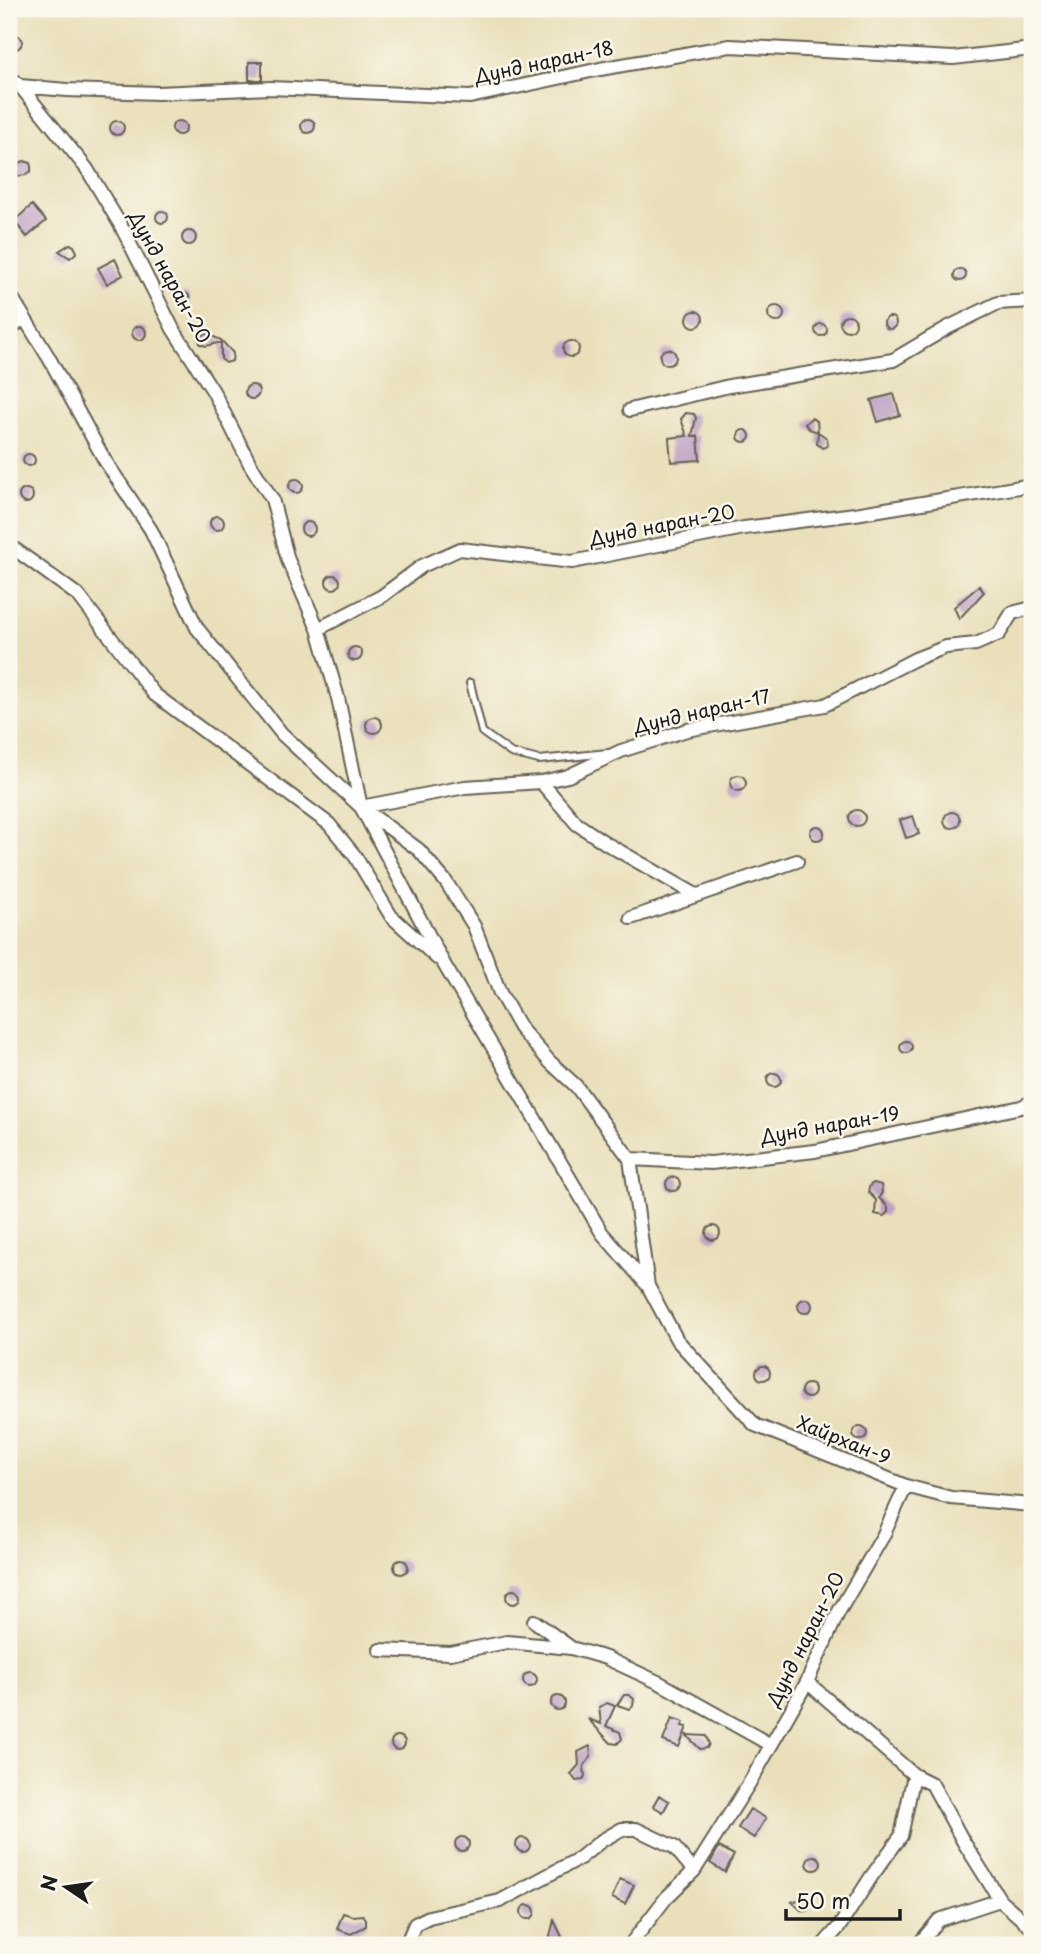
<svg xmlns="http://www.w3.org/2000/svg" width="1041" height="1954" font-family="'Playpen Sans',sans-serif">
	<rect width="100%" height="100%" fill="#fbf7ec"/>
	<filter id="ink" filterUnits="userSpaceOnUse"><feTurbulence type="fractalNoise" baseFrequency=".0143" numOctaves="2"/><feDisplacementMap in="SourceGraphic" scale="14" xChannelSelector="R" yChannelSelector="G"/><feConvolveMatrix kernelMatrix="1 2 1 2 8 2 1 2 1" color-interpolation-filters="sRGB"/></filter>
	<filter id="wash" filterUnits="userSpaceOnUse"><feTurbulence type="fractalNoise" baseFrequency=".00686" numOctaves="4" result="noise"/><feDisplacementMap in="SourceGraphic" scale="28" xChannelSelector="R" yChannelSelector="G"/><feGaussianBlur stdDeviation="1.57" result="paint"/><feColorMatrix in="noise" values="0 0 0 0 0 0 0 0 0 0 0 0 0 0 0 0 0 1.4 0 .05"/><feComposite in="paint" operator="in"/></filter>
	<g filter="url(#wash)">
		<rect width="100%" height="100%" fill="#e9dfba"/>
		<g id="blocks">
			<path fill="#bda0c4" d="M8 42a7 7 0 1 1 14 0a7 7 0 1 1-14 0Z
				M249,62h13v18h-13z
				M301 126a7 7 0 1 1 14 0a7 7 0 1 1-14 0Z
				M110 128a7 7 0 1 1 14 0a7 7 0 1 1-14 0Z
				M172 128a7 7 0 1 1 14 0a7 7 0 1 1-14 0Z
				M24,161l7,2v8l-5,4 -9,1 1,-12z
				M32,205l14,16 -19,16 -13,-16z
				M156 217a6 6 0 1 1 12 0a6 6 0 1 1-12 0Z
				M182 238a7 7 0 1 1 14 0a7 7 0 1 1-14 0Z
				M70,244l4,2 3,6 -7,6 -11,-7z
				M115,259l8,16 -16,9 -9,-16z
				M954 275a6 6 0 1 1 12 0a6 6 0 1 1-12 0Z
				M178 299a6 6 0 1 1 12 0a6 6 0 1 1-12 0Z
				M768 314a8 8 0 1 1 16 0a8 8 0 1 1-16 0Z
				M687 319a8 8 0 1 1 16 0a8 8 0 1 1-16 0Z
				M840 323a8 8 0 1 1 16 0a8 8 0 1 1-16 0Z
				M884 323a6 6 0 1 1 12 0a6 6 0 1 1-12 0Z
				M815 330a6 6 0 1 1 12 0a6 6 0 1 1-12 0Z
				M132 333a7 7 0 1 1 14 0a7 7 0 1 1-14 0Z
				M205,333l16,7 12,13 -1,8 -6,2 -5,-4v-17l-15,4 -6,-2 -1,-6z
				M563 349a8 8 0 1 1 16 0a8 8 0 1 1-16 0Z
				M660 357a8 8 0 1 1 16 0a8 8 0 1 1-16 0Z
				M245 392a7 7 0 1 1 14 0a7 7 0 1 1-14 0Z
				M894,394l6,21 -22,7 -7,-22z
				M686,413l8,1 2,4 -4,18h6l2,24 -29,2 -2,-24 18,-2 -6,-17z
				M811,418l6,3 1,11 -9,-3 -4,-5z
				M738 436a6 6 0 1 1 12 0a6 6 0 1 1-12 0Z
				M818,432l9,6 1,7 -5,3 -6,-4z
				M23 460a6 6 0 1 1 12 0a6 6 0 1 1-12 0Z
				M289 486a7 7 0 1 1 14 0a7 7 0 1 1-14 0Z
				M19 496a7 7 0 1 1 14 0a7 7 0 1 1-14 0Z
				M210 523a7 7 0 1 1 14 0a7 7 0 1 1-14 0Z
				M301 529a7 7 0 1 1 14 0a7 7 0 1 1-14 0Z
				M326 582a7 7 0 1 1 14 0a7 7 0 1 1-14 0Z
				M979,586l5,6 -25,27 -5,-12z
				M348 654a7 7 0 1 1 14 0a7 7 0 1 1-14 0Z
				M366 725a8 8 0 1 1 16 0a8 8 0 1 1-16 0Z
				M730 783a8 8 0 1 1 16 0a8 8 0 1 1-16 0Z
				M849 818a8 8 0 1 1 16 0a8 8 0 1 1-16 0Z
				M944 820a8 8 0 1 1 16 0a8 8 0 1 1-16 0Z
				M913,816l6,18 -13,4 -6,-18z
				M810 833a7 7 0 1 1 14 0a7 7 0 1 1-14 0Z
				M900 1047a6 6 0 1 1 12 0a6 6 0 1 1-12 0Z
				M767 1080a7 7 0 1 1 14 0a7 7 0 1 1-14 0Z
				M666 1184a7 7 0 1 1 14 0a7 7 0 1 1-14 0Z
				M874,1183l7,2 1,7 -3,6 9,9v5l-4,4 -9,-2 1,-14 -8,-8 2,-7z
				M706 1233a7 7 0 1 1 14 0a7 7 0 1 1-14 0Z
				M798 1306a7 7 0 1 1 14 0a7 7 0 1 1-14 0Z
				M756 1373a7 7 0 1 1 14 0a7 7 0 1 1-14 0Z
				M801 1391a7 7 0 1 1 14 0a7 7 0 1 1-14 0Z
				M853 1433a7 7 0 1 1 14 0a7 7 0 1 1-14 0Z
				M394 1567a7 7 0 1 1 14 0a7 7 0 1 1-14 0Z
				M506 1597a7 7 0 1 1 14 0a7 7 0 1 1-14 0Z
				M523 1680a7 7 0 1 1 14 0a7 7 0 1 1-14 0Z
				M624,1695h5l5,4 -1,7 -3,3 -13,-4z
				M551 1703a7 7 0 1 1 14 0a7 7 0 1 1-14 0Z
				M607,1703l8,3 -9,20 14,6 2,7 -5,5 -6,-1 -23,-24 13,5 -2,-17z
				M672,1718l12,4 -2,4 5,1 -8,20 -16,-6z
				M686,1735l20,1 3,8 -2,4 -7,1z
				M391 1743a7 7 0 1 1 14 0a7 7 0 1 1-14 0Z
				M590,1746l1,11 -7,9 1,10 -2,4 -7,1 -5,-7 8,-9 -1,-13z
				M659,1795l10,6 -6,11 -10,-6z
				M750,1809l16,9 -12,20 -16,-10z
				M455 1844a7 7 0 1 1 14 0a7 7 0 1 1-14 0Z
				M516 1845a7 7 0 1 1 14 0a7 7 0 1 1-14 0Z
				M719,1847l15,8 -9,17 -15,-9z
				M807 1863a7 7 0 1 1 14 0a7 7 0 1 1-14 0Z
				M620,1879l14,6 -9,19 -13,-6z
				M807,1897l5,7 -5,7 -6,-1 -9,-8z
				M521 1912a7 7 0 1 1 14 0a7 7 0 1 1-14 0Z
				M343,1913l10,3 10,-1 3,4v7l-15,8 -14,-5z
				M554,1920l8,17 -3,4 -11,4z"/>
		</g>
	</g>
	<g filter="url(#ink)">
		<use href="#blocks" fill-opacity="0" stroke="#646053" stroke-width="2"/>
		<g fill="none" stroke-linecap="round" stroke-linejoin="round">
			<g stroke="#646053" stroke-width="10">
				<path id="service" d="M470,683l12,49 29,21 28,7 69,-7"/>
			</g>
			<g stroke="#646053" stroke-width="16">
				<path id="minor" d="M9,77l11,9 67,83 34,57 52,103 40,62 37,73 22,35 16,61 30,69 20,69 23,109 84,159 157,267 46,53
					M20,86l47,4 91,3 113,-5 199,9 130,-28 130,-23 223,12 79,-9
					M9,293l40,65 55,101 47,71 46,98 85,106 79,73 58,43 27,32 28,44 26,67 20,35 30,34 26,24 54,73 18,127 29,54 78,85 151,61 45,12 81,7
					M9,331l15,-14
					M630,410l99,-24 164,-26 54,-32 51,-25 34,-2
					M9,545l70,51 75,98 175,130 26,32 36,60 46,42
					M318,629l64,-33 40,-30 38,-17 112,13 172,-34 111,-14 177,-29
					M541,782l36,42 30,20 89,51
					M361,807l104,-20 76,-5 27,-6 53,-25 66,-21 138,-25 90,-46 31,-12 30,-3 23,-10 13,-21 20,-5
					M631,918l166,-57
					M630,1159l81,4 104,-12 206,-44 11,-5
					M534,1621l36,26
					M380,1650l70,3 57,-11 64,6 35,10 54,25 111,62
					M807,1682l107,93 18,9 31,57 37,59 32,28
					M406,1945l9,-21 14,-7 71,-16 80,-43 21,-17 21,-12h14l38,18 20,24
					M630,1945l36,-47 28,-27 59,-94 54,-95 31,-69 45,-77 23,-50
					M823,1945l16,-18 32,-50 30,-41 13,-61
					M918,1945l21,-25 61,-20"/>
			</g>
			<use href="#service" stroke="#fff" stroke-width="6"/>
			<use href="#minor" stroke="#fff" stroke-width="12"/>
		</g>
	</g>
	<g text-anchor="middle" stroke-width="5" stroke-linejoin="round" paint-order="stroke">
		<g font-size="19" fill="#1c1c1c" stroke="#fbf7ec">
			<text transform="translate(544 62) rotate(-12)" y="7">Дунд наран-18</text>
			<text transform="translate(170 277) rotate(61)" y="7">Дунд наран-20</text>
			<text transform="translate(662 525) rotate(-11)" y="7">Дунд наран-20</text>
			<text transform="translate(702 711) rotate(-13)" y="7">Дунд наран-17</text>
			<text transform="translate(830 1125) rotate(-10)" y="7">Дунд наран-19</text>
			<text transform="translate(844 1440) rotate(22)" y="7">Хайрхан-9</text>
			<text transform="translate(805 1639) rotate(-63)" y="7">Дунд наран-20</text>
		</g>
	</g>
	<rect width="1041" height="1954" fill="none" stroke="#fbf7ec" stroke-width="35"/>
	<g transform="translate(66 1887) rotate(283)" stroke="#fbf7ec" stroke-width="5" paint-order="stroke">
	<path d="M0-5L12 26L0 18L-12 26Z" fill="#1c1c1c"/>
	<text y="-10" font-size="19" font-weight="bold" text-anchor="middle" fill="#1c1c1c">N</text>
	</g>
	<path d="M786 1909v10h114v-10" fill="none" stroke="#1c1c1c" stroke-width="3.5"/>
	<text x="796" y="1909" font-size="21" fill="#1c1c1c" stroke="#fbf7ec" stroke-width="5" paint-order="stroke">50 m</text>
</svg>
